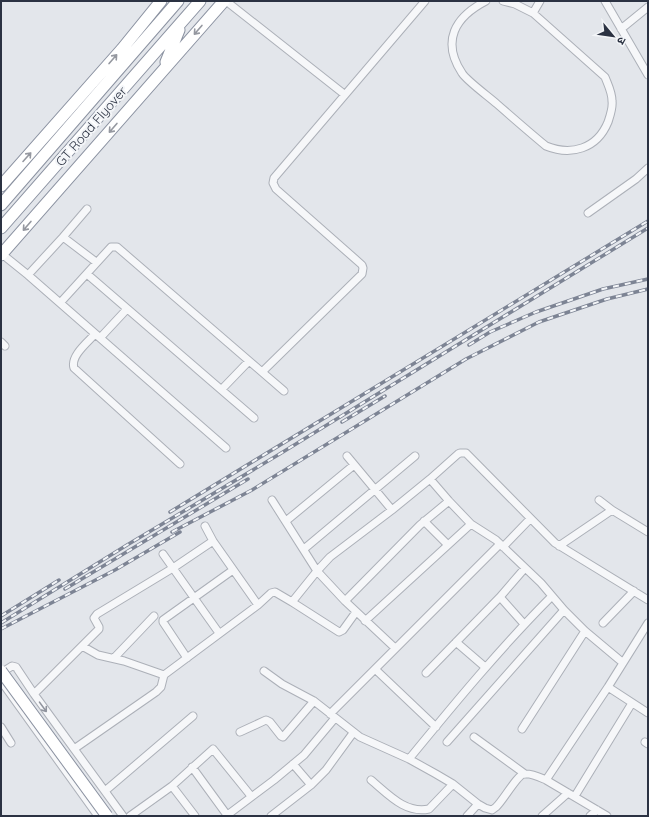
<svg xmlns="http://www.w3.org/2000/svg" width="649" height="817" font-family="Quicksand,'Noto Sans Devanagari',sans-serif">
	<rect width="100%" height="100%" fill="#e3e6eb"/>
	<g fill="none" stroke-linecap="round" stroke-linejoin="round">
		<g stroke="#acb0b8" stroke-width="9">
			<path id="minor" d="M226,1l118,93
				M486,1c-31,16 -45,40 -24,72 5,8 26,23 35,31 16,14 32,28 49,42 25,10 51,3 62,-24 2,-6 5,-14 4,-21 0,-9 -4,-16 -7,-24l-72,-64 -18,-9 -12,-3
				M605,1l43,74
				M533,13l7,-12
				M621,29l27,-22
				M588,213l48,-34 12,-11
				M63,237l33,25
				M2,254l26,21 198,173
				M87,274l167,144
				M28,275l35,-38 24,-28
				M60,303l51,-56h6l167,144
				M95,334c-7,8 -25,22 -21,34l106,96
				M100,338l27,-29
				M1,342l4,4
				M262,372l100,-98 1,-6 -1,-3 -86,-76 -3,-6 1,-5 151,-177
				M222,389l27,-28
				M347,456l45,54
				M272,500l45,71 -25,31 47,30 4,-2 13,-18
				M599,500l13,10 36,22
				M286,521l68,-56
				M424,521l24,24
				M205,526l8,15 45,64
				M559,546l53,-36
				M503,547l27,-28
				M304,549l111,-93
				M163,554l56,79
				M345,601l75,-76 29,-24
				M365,621l106,-97
				M603,623l31,-32
				M524,624l-24,-27 25,-29
				M456,642l29,25
				M82,646l17,-17v-2l-5,-9 3,-4 76,-46 40,-27
				M395,648l-50,-47 -28,-30 13,-14 62,-47 38,-31
				M114,658l40,-42
				M187,658l-24,-36v-2l70,-50
				M622,662l-37,-31 -21,-21 -23,-27 -45,-43 -25,-16 -22,-23 -19,-22 28,-25 2,-1h6l89,90 93,57
				M375,669l61,58
				M264,671l18,13 32,17 46,36 49,22 27,15 17,10 25,20 7,4 7,2 4,-3c7,-6 21,-32 28,-33 7,-1 15,3 22,6l61,36
				M1,673l11,-7 4,1 18,27 89,122
				M426,673l74,-76
				M1,681l97,135
				M608,687l40,26
				M34,694l48,-48 16,9 26,6 40,14 94,-70 13,-12 4,-1 17,10
				M330,714l170,-170
				M1,727l10,16
				M522,729l63,-98
				M240,732l26,-12 4,2 11,14 2,1 31,-36
				M474,737l51,37
				M447,742l117,-132
				M645,742l3,2
				M74,749l82,-57 5,-5 3,-12
				M409,759c46,-56 92,-112 143,-163
				M293,764l18,21
				M192,767l35,48
				M371,780c17,14 34,34 58,29l24,-25
				M546,780l62,-93 40,-64
				M172,786l23,30
				M105,791l88,-75
				M575,796l57,-93
				M130,816l42,-30 41,-37 38,47
				M226,816l48,-36 30,-25 31,-37
				M271,816l40,-31 15,-15 27,-37
				M467,816l11,-12
				M542,816l26,-23
				M590,816l7,-6"/>
		</g>
		<g stroke="#8b92a1" stroke-width="13">
			<path id="highway" d="M166,62l13,-32
				M1,186l121,-137 39,-48
				M1,205l177,-204
				M1,228l199,-227
				M1,255l223,-254"/>
		</g>
		<use href="#minor" stroke="#f6f7f9" stroke-width="7"/>
		<use href="#highway" stroke="#fff" stroke-width="11"/>
		<g stroke="#7d8494" stroke-width="3.5">
			<path id="rail" d="M469,345l21,-13 46,-20 67,-23 45,-10
				M342,422l43,-26
				M170,512l478,-291
				M172,532l80,-42 214,-131 73,-37 68,-23 41,-10
				M65,589l183,-110
				M1,616l58,-36
				M1,623l126,-78 151,-90 370,-227
				M1,629l114,-59 65,-38"/>
		</g>
		<use href="#rail" stroke="#f3f5f8" stroke-width="2" stroke-dasharray="6" stroke-linecap="butt"/>
		<g stroke="#8b92a1" stroke-width="13" stroke-linecap="butt">
			<path id="highway-bridge" d="M1,671l106,145"/>
		</g>
		<use href="#highway-bridge" stroke="#fff" stroke-width="11"/>
	</g>
	<defs><path id="oneway-shaft" d="M-6 0H5M1.5-3L5.5 0L1.5 3" fill="none" stroke-width="1.6" stroke-linecap="round" stroke-linejoin="round"/></defs>
	<g stroke="#9598a0">
		<use href="#oneway-shaft" transform="translate(198 30) rotate(131)"/>
		<use href="#oneway-shaft" transform="translate(113 59) rotate(-49)"/>
		<use href="#oneway-shaft" transform="translate(113 128) rotate(131)"/>
		<use href="#oneway-shaft" transform="translate(27 157) rotate(-48)"/>
		<use href="#oneway-shaft" transform="translate(27 226) rotate(131)"/>
	</g>
	<use stroke="#90949e" href="#oneway-shaft" transform="translate(43 707) rotate(54)"/>
	<g text-anchor="middle" stroke-width="4" stroke-linejoin="round" paint-order="stroke">
		<g font-size="13" fill="#2b3242" stroke="#f3f5f8">
			<text transform="translate(91 126) rotate(-49)" y="5">GT Road Flyover</text>
		</g>
	</g>
	<rect width="649" height="817" fill="none" stroke="#2b3242" stroke-width="4"/>
	<g transform="translate(613 36) rotate(119)" stroke="#f3f5f8" stroke-width="3" paint-order="stroke">
	<path d="M0-3L7 15L0 10L-7 15Z" fill="#2b3242"/>
	<text y="-6" font-size="11" font-weight="bold" text-anchor="middle" fill="#2b3242">उ</text>
	</g>
</svg>
